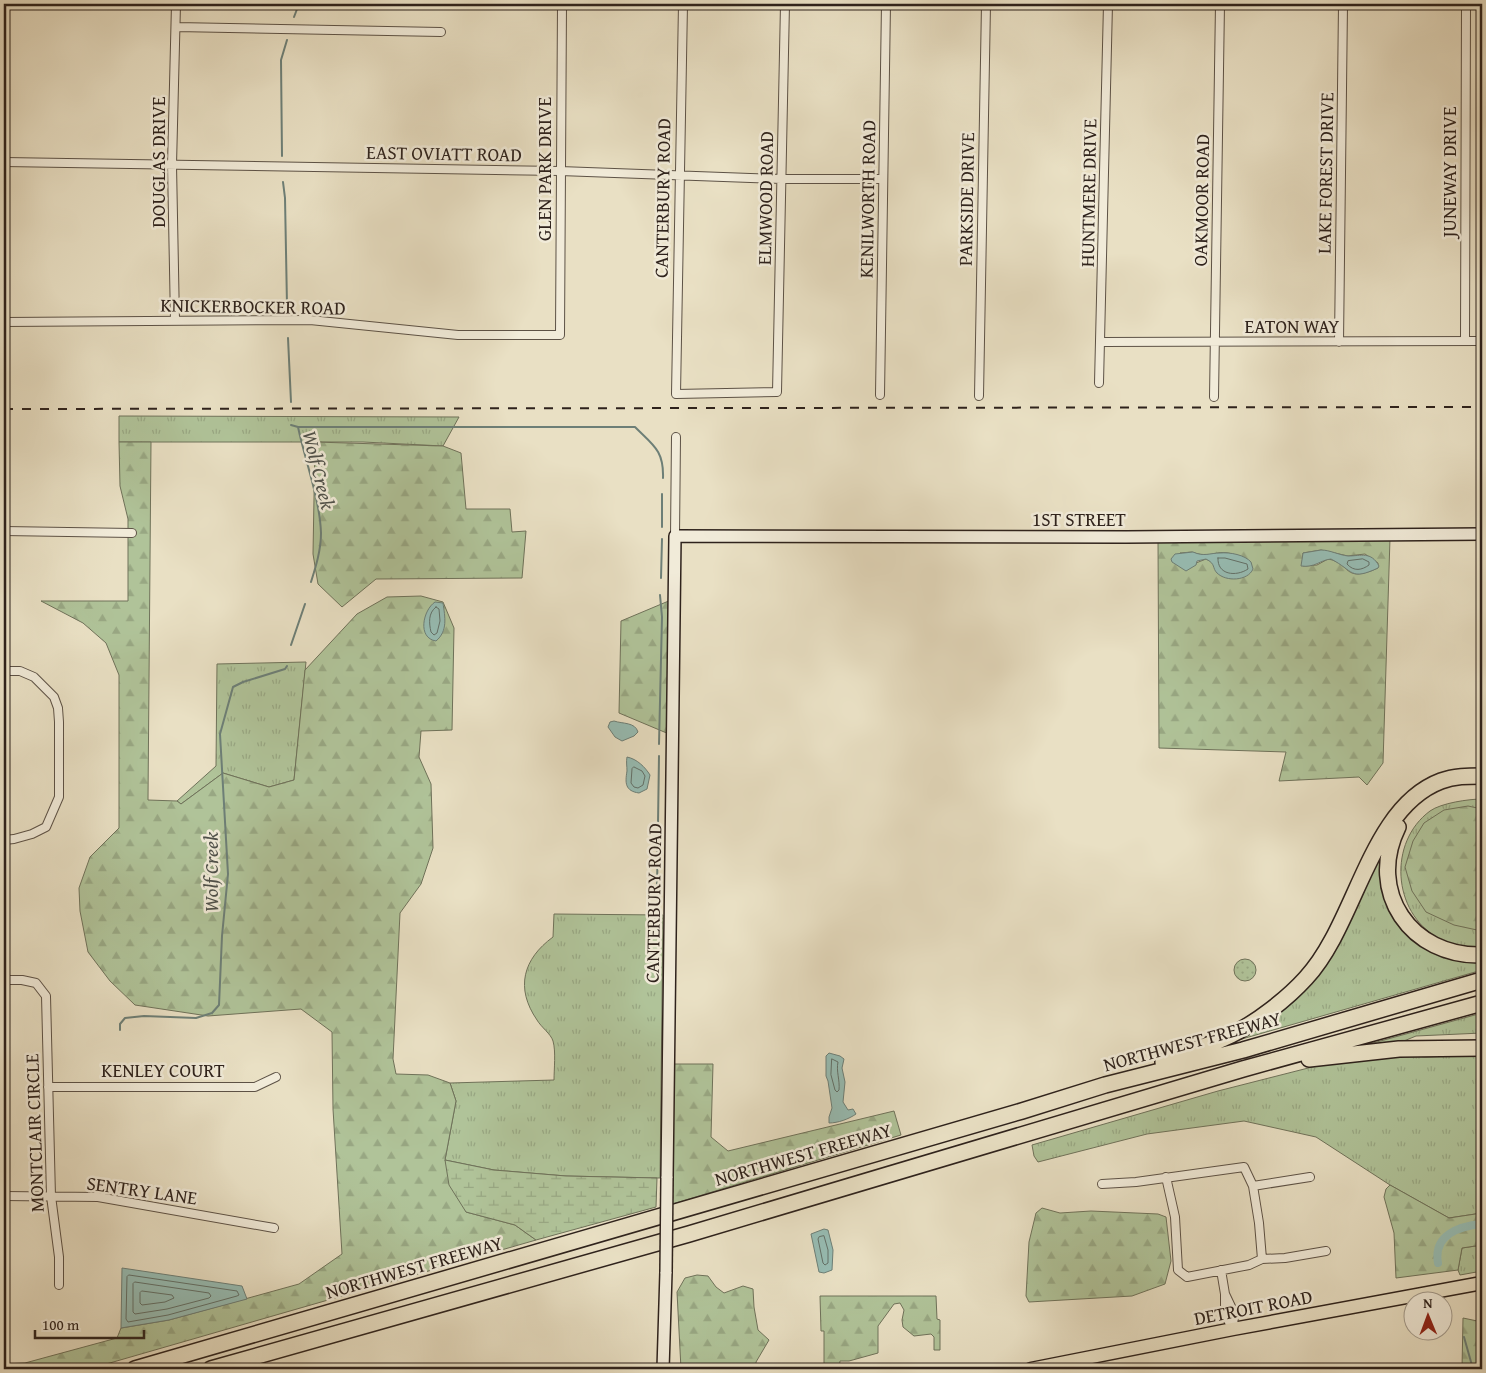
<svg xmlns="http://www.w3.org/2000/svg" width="1486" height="1373" font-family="'Gentium Book Plus',serif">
	<defs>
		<pattern id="grass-tufts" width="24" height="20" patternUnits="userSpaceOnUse" patternTransform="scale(1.25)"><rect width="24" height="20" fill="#b0c399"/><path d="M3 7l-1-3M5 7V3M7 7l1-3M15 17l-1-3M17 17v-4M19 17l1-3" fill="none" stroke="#98a783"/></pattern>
		<pattern id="forest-firs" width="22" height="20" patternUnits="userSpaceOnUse" patternTransform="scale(1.25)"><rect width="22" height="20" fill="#b0c399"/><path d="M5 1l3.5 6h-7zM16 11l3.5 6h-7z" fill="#98a783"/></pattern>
		<pattern id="wetland-marsh" width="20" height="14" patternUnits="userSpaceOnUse" patternTransform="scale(1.25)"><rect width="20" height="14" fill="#b0c399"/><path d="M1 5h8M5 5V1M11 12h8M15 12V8" fill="none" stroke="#98a783"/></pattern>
		<pattern id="garden-dots" width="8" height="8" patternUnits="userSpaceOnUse" patternTransform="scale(1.25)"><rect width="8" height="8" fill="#b0c399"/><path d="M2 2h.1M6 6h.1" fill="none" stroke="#98a783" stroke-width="1.8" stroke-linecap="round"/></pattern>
	</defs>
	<rect width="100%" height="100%" fill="#e9e0c4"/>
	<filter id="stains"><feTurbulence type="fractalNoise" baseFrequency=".004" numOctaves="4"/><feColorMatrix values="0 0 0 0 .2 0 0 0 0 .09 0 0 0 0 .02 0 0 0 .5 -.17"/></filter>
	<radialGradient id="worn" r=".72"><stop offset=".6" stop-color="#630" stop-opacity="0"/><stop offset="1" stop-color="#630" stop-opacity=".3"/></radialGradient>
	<path fill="url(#grass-tufts)" stroke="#6f725a" d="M119,416l340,1 -16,29 -80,-4h-244z
		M306,662l-12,118 -25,7 -46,-14 -42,31 -4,-3 39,-35 1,-102z
		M1482,799v150c-15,-1 -31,-3 -44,-11 -46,-26 -50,-96 -8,-127 11,-8 39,-12 52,-12z
		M1384,841l19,86 79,32v11l-261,75 68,-45z
		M554,914l109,1 -3,263 -94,-2 -72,-6 -49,-10 11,-59 -6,-18 104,-3c0,-10 2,-29 -1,-39 -2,-7 -12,-14 -16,-21 -22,-32 -14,-61 16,-83z
		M1482,1013v20l-66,3 -17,7 -33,2z
		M1401,1054l24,3 57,-2v158l-33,5 -59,-33 -74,-48 -72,-16 -97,13 -109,28 -4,-6 -2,-11 186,-54 102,-26z
		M1482,1245v26l-22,4 -2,-5 4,-22z"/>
	<path fill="url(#forest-firs)" stroke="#6f725a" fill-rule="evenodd" d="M119,442h32l-3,358 29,1 4,3 42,-31 46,14 25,-7 11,-110 52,-56 30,-17 34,-1 22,6 11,26 -2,102 -31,1 -2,26 12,27 2,64 -12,36 -21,29 -7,146 3,15 32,1 22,8 6,18 -11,59 21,52 49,13 21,15 -447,129h-85v-5l21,-1 92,-25 4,-10 48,-8 130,-36 43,-30 -9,-145 -1,-77 -31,-23 -93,7 -73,-11 -25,-24 -22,-29 -8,-41 -1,-23 11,-31 29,-29v-153l-13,-32 -23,-20 -42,-22h87v-82l-8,-33z
		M315,442l128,4 18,7 5,56h44l2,23 14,-1 -4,47 -146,1 -34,28 -24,-23 -5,-30z
		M1390,538l-7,225 -16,22 -8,-8 -80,4 7,-29 -127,-4 -1,-208zM1321,550l27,6 17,-2 13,9v5c-36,16 -26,-5 -50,-9l-11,6 -14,1v-13zM1192,552c10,4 17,3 26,1 7,-2 18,2 25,4l-28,10 -3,-5 -6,-3 -10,4 -16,-10z
		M671,600l-2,134 -50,-21 2,-92z
		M1468,806l14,3v120l-5,1 -23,-5 -28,-13 -14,-21 -7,-24 8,-26 11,-18 20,-13z
		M670,1064h43l-2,73 17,14 166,-40 7,24 -232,70z
		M1390,1185l59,33 33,-5v32l-20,3 -4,22 -62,8 -2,-45 -10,-36 2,-8z
		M1042,1208l18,5 31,-2 67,3 8,3 5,44 -6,23 -33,12 -103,6 -3,-6 3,-54 7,-29z
		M697,1275l11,1 8,11 8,6 19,-7 10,3 1,18 4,23 11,10 -13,22v7h-75l-4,-77 8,-14z
		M820,1296h116l1,23 3,1v30h-6v-13l-3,-3 -17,2 -11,-9 -1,-7 2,-10 -4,-7 -6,1 -16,22v27l-29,8h-9l-1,8h-15v-38h-3z
		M1463,1318l19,4v47h-20z"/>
	<path fill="url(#wetland-marsh)" stroke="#6f725a" d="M445,1160l49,10 72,6 91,2 -1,29 -120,33 -21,-15 -49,-13 -17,-27z"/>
	<path fill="url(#garden-dots)" stroke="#6f725a" d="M1234 970a11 11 0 1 1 22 0a11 11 0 1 1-22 0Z"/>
	<path fill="#97bdb4" stroke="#6d7f77" d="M1321,550c9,0 18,5 27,6 13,0 23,-5 31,10l-1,2c-28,13 -24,3 -47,-9 -11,1 -16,9 -30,7l2,-13z
		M1193,552c11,5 17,1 27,1 10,-1 25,2 31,9l2,7c-5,12 -27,13 -36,4 -5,-5 -1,-9 -11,-14l-9,2 -1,4 -10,6 -14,-9 -1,-3 4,-5z
		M435,602l8,1c2,14 5,28 -7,38 -19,-3 -13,-31 -1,-39z
		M614,721c9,3 21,1 24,11l-4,4 -12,5 -7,-4 -7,-10 2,-5z
		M627,757c10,2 18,10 23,18l-3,14 -8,4c-14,-2 -14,-10 -12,-22 0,-5 -1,-9 0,-14z
		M829,1053l11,3 4,3 -2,9 3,14 -2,20 5,8 5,-1 3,5c-7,5 -18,9 -27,9v-6l3,-9 -4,-27 -2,-5v-20z
		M824,1229l4,1 5,20 -1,20 -8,3 -5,-1 -8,-38z
		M122,1268l120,18 5,13 -78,21 -48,8z"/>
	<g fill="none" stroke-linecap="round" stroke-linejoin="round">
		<path stroke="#627068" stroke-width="1" d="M1218,558h7l22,6 1,5c-12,8 -31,6 -30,-11z
			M1363,559l6,3v3c-7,5 -15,7 -22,-1l1,-3z
			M436,607l3,2 1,12 -3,12 -3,2 -3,-3c-2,-9 -3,-19 5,-25z
			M634,767l8,4 3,5 -2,9 -5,3 -4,-1 -3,-4 1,-14z
			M832,1059l6,3c-2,9 2,18 1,28l-2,2 -2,-2 -4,-15z
			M824,1236l4,14v13l-3,2 -2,-2 -5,-24 1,-2z
			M129,1275l108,16 2,4 -2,1 -69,19 -40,7 -2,-3 1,-42z
			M135,1282l74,11 2,3 -2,2 -42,11 -32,5 -2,-2v-28z
			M142,1291l30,4 2,3 -9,4 -23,3 -2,-2v-10z"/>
		<path stroke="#6d7f77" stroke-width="2" d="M294,17l5,-13
			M282,156l-1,-96 6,-20
			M283,182l2,16 2,107
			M288,338l3,64
			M291,425l7,2c7,33 22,73 23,106 0,17 -5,33 -10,49
			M298,427h337c18,18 29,23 28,51
			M662,494v33
			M661,578l1,-39
			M291,645l14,-41
			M659,744l3,-127 -2,-22
			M657,891l2,-135
			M120,1030v-6l5,-6 19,-2 52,2 16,-5 7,-8 3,-69 6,-62 -8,-140 13,-47 10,-5 42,-13 2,-3
			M1464,1337l9,32"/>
		<path stroke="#97bdb4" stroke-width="8" d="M1438,1263c-5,-28 21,-37 44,-39"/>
		<g stroke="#5d5246" stroke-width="10">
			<path id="street" d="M683,4l-7,390 101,-2 8,-388
				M176,27l265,5
				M4,162l556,9 221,8h102
				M175,321l-3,-156 4,-161
				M4,322l306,-2 148,15h102l2,-331
				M1465,341l1,-337
				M1101,342l381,-1
				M1339,342l4,-338
				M1099,383l9,-379
				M880,395l6,-391
				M979,396l7,-392
				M1214,397l6,-393
				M4,531l128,2
				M675,536l1,-99
				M4,671h16l14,6 20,20 4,11 1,14v75l-13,30 -14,7 -18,5 -10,1
				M4,980h18l14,3 10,13 5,200 8,61v28
				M48,1087h207l21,-10
				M1166,1177l9,40 3,53 9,7 62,-12 13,-6 23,-1 41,-7
				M1102,1184l34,-2 108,-15 9,19 6,37 3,36
				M1253,1186l57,-9
				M4,1196l94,1 176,31
				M1221,1270l4,24v21l8,14 1,-16 -9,-19"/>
		</g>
		<g stroke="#2e221c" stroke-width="14">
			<path id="secondary" d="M667,1178l8,-642 451,1 356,-3
				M663,1369l3,-97"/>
		</g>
		<g stroke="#2e221c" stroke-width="15">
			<path id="primary" d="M1031,1369l202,-40 249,-46"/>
		</g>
		<g stroke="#2e221c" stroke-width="18">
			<path id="highway" d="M1398,827c-32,65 13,130 84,128
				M1309,1059l90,-10 83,-1
				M1163,1062c22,-9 46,-16 68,-27 25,-12 56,-36 75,-57 51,-55 63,-170 135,-197 13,-5 27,-5 41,-5
				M135,1369l887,-258 83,-26 138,-35 239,-70
				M211,1369l478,-135 554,-165 239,-66"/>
		</g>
		<use href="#street" stroke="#f1ebd9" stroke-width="8"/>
		<use href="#secondary" stroke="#f1ebd9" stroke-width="11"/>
		<use href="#primary" stroke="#e9e0c4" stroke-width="12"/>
		<use href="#highway" stroke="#e9e0c4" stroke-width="15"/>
		<path stroke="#2e221c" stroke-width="2" stroke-dasharray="9 9" stroke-linecap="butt" d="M4,409l1478,-2"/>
		<g stroke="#2e221c" stroke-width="14" stroke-linecap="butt">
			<path id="secondary-bridge" d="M666,1272l1,-94"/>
		</g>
		<use href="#secondary-bridge" stroke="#f1ebd9" stroke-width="11"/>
	</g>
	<g text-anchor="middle" stroke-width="5" stroke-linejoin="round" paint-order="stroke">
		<g font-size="19" fill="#2e221c" stroke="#f1ebd9">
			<text transform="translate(444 153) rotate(1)" y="7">EAST OVIATT ROAD</text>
			<text transform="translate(158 162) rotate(-90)" y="7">DOUGLAS DRIVE</text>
			<text transform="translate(544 169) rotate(-90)" y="7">GLEN PARK DRIVE</text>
			<text transform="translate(1449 172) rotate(-90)" y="7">JUNEWAY DRIVE</text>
			<text transform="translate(1325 173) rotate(-89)" y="7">LAKE FOREST DRIVE</text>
			<text transform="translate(1088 193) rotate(-89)" y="7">HUNTMERE DRIVE</text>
			<text transform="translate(662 198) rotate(-89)" y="7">CANTERBURY ROAD</text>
			<text transform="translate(765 198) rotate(-89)" y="7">ELMWOOD ROAD</text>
			<text transform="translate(867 199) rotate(-89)" y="7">KENILWORTH ROAD</text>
			<text transform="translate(966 199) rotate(-89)" y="7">PARKSIDE DRIVE</text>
			<text transform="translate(1201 200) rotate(-89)" y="7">OAKMOOR ROAD</text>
			<text transform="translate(253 306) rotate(1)" y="7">KNICKERBOCKER ROAD</text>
			<text x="1292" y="333">EATON WAY</text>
			<text x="1079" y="526">1ST STREET</text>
			<text transform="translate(653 903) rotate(-89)" y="7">CANTERBURY ROAD</text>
			<text transform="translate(1192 1041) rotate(-15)" y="7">NORTHWEST FREEWAY</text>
			<text x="163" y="1077">KENLEY COURT</text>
			<text transform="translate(34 1133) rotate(-92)" y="7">MONTCLAIR CIRCLE</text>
			<text transform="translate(803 1154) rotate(-16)" y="7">NORTHWEST FREEWAY</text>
			<text transform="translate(142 1190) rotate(8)" y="7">SENTRY LANE</text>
			<text transform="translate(414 1267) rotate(-16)" y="7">NORTHWEST FREEWAY</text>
			<text transform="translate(1253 1307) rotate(-11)" y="7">DETROIT ROAD</text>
		</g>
		<g font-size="20" font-style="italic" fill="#4e504a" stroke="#f1ebd9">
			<text transform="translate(319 470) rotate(76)" y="7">Wolf Creek</text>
			<text transform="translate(211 872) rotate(-90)" y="7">Wolf Creek</text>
		</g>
	</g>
	<rect width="1486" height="1373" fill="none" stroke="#e9e0c4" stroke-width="20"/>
	<rect x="5" y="5" width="1476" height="1363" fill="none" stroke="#2e221c" stroke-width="2.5"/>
	<rect x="10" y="10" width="1466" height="1353" fill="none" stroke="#2e221c"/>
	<g transform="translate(1428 1316) rotate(359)"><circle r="24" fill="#f1ebd9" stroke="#a39b8d"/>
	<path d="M0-4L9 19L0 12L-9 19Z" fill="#8f2418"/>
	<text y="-8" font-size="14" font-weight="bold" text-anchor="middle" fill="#2e221c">N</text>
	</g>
	<path d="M35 1330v8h109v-8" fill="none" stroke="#2e221c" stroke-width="2.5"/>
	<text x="42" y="1330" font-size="15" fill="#2e221c" stroke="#f1ebd9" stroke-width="4" paint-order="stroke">100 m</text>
	<rect width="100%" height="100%" filter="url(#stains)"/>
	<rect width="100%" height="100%" fill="url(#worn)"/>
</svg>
